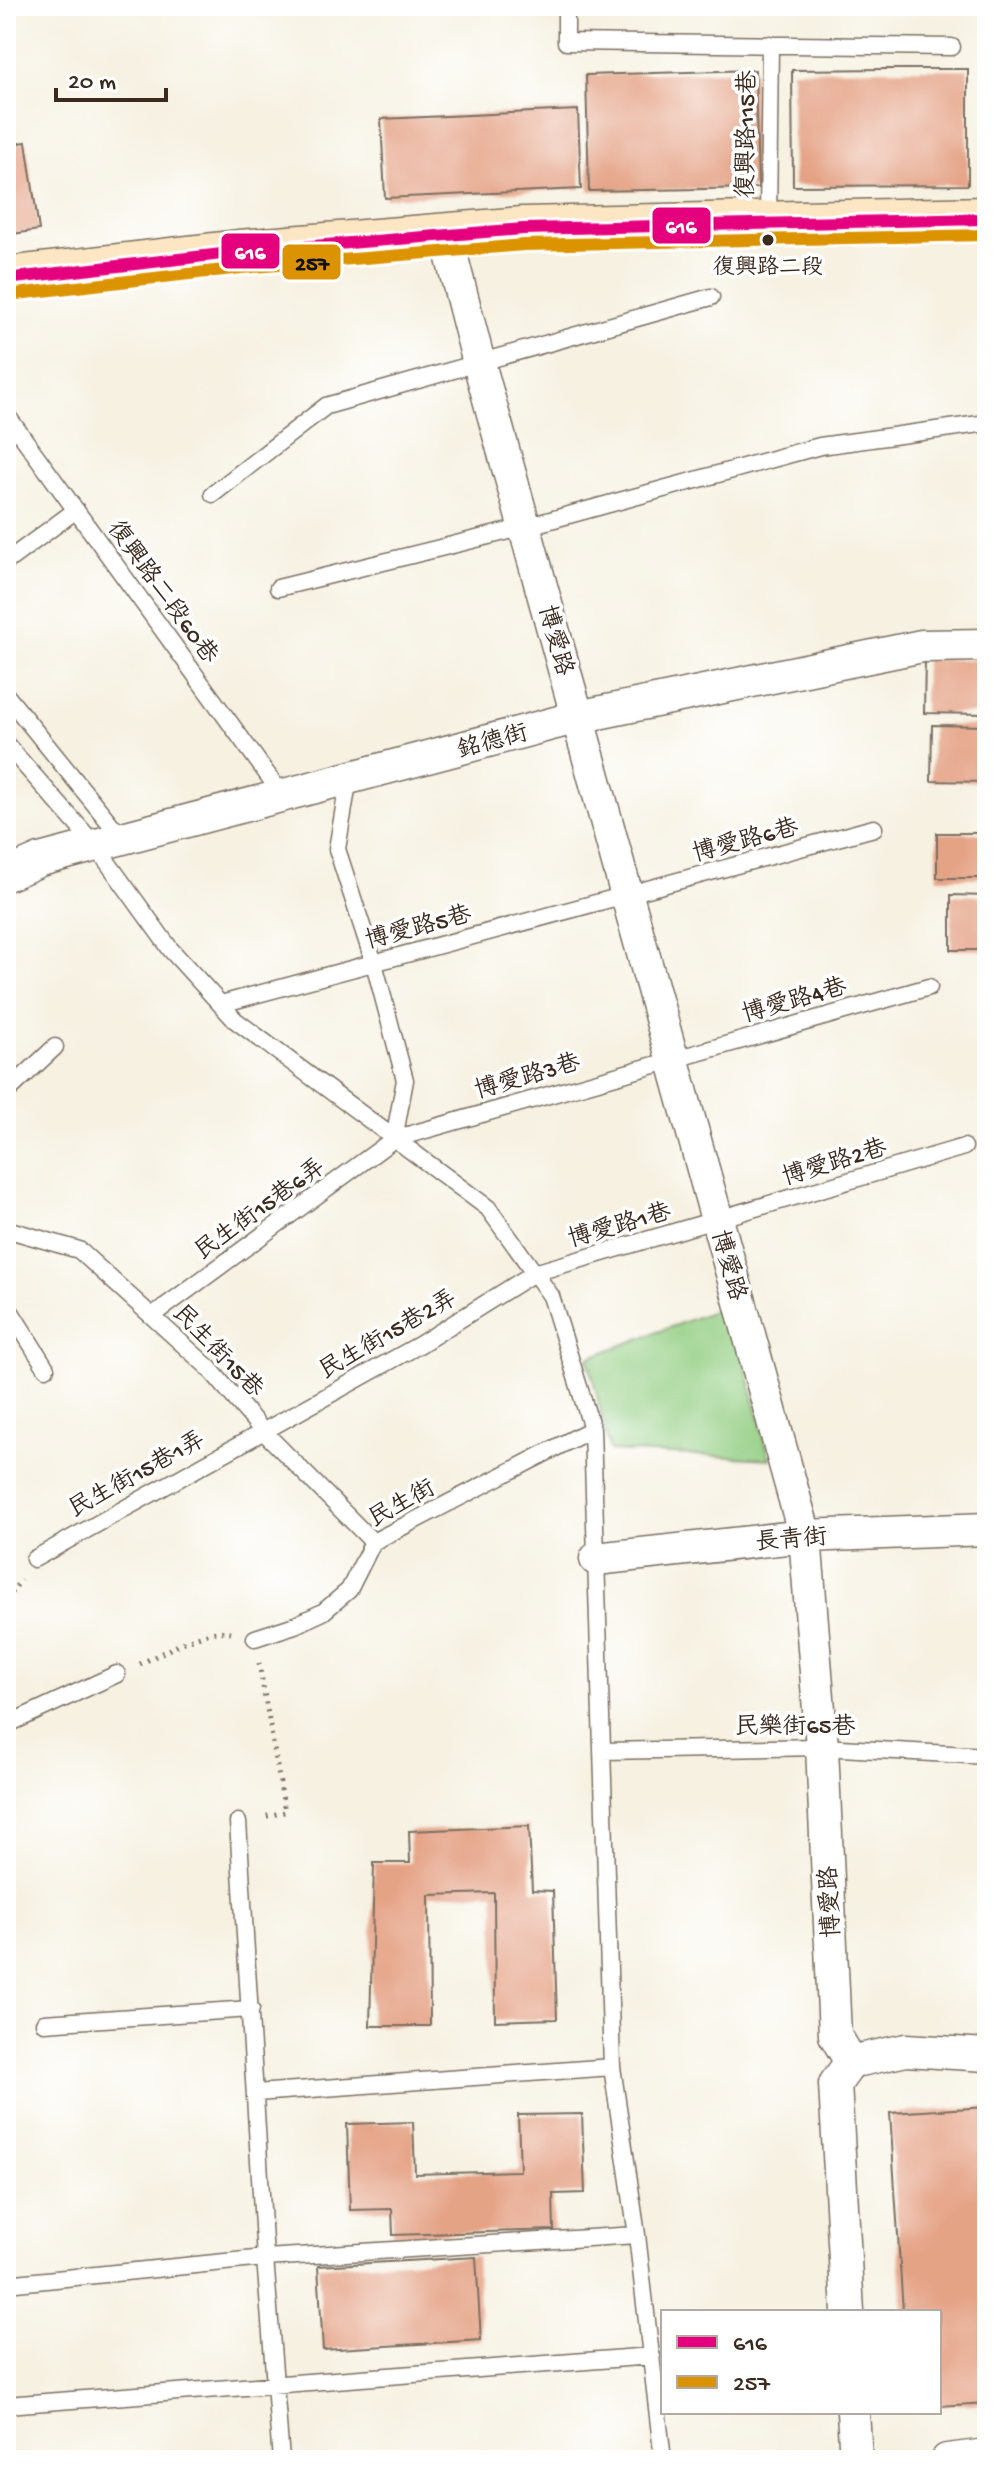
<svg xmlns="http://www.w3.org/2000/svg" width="993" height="2466" font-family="'Gochi Hand','LXGW WenKai TC',sans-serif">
	<rect width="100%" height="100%" fill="#fff"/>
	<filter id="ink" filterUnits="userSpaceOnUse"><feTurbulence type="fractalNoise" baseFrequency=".0125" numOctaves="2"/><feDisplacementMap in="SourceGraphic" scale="16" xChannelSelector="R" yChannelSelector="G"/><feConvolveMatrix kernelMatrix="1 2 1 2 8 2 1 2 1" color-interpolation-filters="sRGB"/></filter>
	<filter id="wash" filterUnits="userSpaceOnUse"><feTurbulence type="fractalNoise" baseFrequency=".006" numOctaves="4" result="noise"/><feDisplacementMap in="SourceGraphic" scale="32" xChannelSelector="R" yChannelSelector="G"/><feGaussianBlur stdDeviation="1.8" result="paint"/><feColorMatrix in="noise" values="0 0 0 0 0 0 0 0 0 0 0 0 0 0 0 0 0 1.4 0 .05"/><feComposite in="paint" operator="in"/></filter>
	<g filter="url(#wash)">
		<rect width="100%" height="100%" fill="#f6f1e1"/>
		<path fill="#93ce82" stroke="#677c50" stroke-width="2" d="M729,1305l41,154 -160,-8 -22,-93z"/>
		<g id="blocks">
			<path fill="#e5a386" d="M886,69h82v116l-175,1 -1,-116z
				M755,70l3,118 -169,3 -3,-116z
				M578,110l3,79 -196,9 -4,-79z
				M26,142l13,88 -33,5v-90z
				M925,659l62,1v54l-63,-1z
				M932,725l55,1v56l-56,-1z
				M937,833h50v45h-50z
				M951,895l36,1v54h-36z
				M529,1826l3,64 21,1 4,128 -62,2 -1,-128 -65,2 1,131h-60l4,-163h36l-1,-32z
				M987,2107v296l-48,3v-94h-36l-13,-199z
				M582,2114l3,79 -32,1 1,36 -161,5 -1,-26 -42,1 -3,-86 66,-2 2,52 105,-3 -2,-56z
				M476,2257l5,83 -158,10 -5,-84z"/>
		</g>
	</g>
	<g filter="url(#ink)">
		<use href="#blocks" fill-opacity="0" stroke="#7c7062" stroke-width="2"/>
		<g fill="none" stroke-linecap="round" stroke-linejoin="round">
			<g stroke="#7c7062" stroke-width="19">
				<path id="lane" d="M566,6v36l386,5
					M768,222l2,-178
					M6,414l277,382
					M213,494l113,-88 385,-109
					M6,562l70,-52
					M278,588l247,-61 295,-81 167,-23
					M6,695l116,143
					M6,744l89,101 76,105 64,70 253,188 63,88 41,133 20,638 25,168 26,225
					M349,778l-12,71 37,114 31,117 -11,59
					M221,1004l653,-176
					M6,1093l49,-46
					M6,1229l73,21 130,118 53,62 111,112
					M6,1304l40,64
					M152,1316l242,-177 535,-152
					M34,1559l385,-214 115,-72 430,-126
					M255,1638l40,-13 28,-13 26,-22 24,-48 219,-113
					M6,1725l111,-51
					M602,1751l220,-4 165,9
					M238,1822l27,436 16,202
					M44,2023l207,-14
					M256,2093l356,-26
					M6,2284l259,-26 372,-23
					M6,2405l646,-49"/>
			</g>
			<g stroke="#7c7062" stroke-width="35">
				<path id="street" d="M446,235l33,128 326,1173 17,211 13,288 16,27 -16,22 13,228
					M6,875l34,-15 538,-143 344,-71 65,-1
					M596,1559l209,-23 182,-7
					M851,2062l55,-12 81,5
					M853,2412l3,48
					M947,2460l40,-5"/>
			</g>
			<g stroke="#7c7062" stroke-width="47">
				<path id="secondary" d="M6,279l233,-27 284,-23 464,-10"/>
			</g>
			<path stroke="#7c7062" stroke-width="5" stroke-dasharray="2 6" stroke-linecap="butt" d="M6,1599l15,-19
				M259,1663l26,149 -22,5
				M140,1664c23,-11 66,-37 91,-32"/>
			<use href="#lane" stroke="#fff" stroke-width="16"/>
			<use href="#street" stroke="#fff" stroke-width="32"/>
			<use href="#secondary" stroke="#fce6c4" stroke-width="44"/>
			<g stroke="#fff" stroke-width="18">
				<path id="bus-1" d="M6,279l233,-27 284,-23 464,-10"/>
			</g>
			<g stroke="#fff" stroke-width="18">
				<path id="bus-2" d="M8,295l233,-27 283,-23 463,-10"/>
			</g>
			<use href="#bus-1" stroke="#e5007d" stroke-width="12"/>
			<use href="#bus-2" stroke="#db9304" stroke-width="12"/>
		</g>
	</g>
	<circle fill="#3b2a1e" stroke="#fff" stroke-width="3" cx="768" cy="240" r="7"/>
	<g text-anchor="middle" stroke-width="7" stroke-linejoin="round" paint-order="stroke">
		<g font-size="22" fill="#3b2a1e" stroke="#fff">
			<text x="768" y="273">復興路二段</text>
		</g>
		<g font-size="24" fill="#3b2a1e" stroke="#fff">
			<text transform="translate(745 134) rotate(-89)" y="8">復興路115巷</text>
			<text transform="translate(164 591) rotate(54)" y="8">復興路二段60巷</text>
			<text transform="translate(557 640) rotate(74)" y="8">博愛路</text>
			<text transform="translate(492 740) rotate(-15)" y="8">銘德街</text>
			<text transform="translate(745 839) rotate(-15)" y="8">博愛路6巷</text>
			<text transform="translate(418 926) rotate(-15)" y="8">博愛路5巷</text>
			<text transform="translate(794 999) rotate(-16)" y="8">博愛路4巷</text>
			<text transform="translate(527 1075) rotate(-16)" y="8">博愛路3巷</text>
			<text transform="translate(834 1161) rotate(-17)" y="8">博愛路2巷</text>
			<text transform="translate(259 1208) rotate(-36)" y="8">民生街15巷6弄</text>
			<text transform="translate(619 1224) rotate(-16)" y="8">博愛路1巷</text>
			<text transform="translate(730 1265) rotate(74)" y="8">博愛路</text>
			<text transform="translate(387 1333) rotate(-30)" y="8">民生街15巷2弄</text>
			<text transform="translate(219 1350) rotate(46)" y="8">民生街15巷</text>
			<text transform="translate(136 1473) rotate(-29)" y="8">民生街15巷1弄</text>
			<text transform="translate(401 1502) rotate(-29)" y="8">民生街</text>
			<text transform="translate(791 1538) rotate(-5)" y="8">長青街</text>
			<text x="795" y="1733">民樂街65巷</text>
			<text transform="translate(829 1902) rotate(-93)" y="8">博愛路</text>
		</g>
	</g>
	<g stroke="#fff" stroke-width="3">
		<rect x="651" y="206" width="61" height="39" rx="8" fill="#e5007d"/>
		<rect x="220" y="232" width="61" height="38" rx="8" fill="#e5007d"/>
		<rect x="281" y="243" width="61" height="38" rx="8" fill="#db9304"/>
	</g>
	<g font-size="22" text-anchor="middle" font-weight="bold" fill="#fff">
		<text x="681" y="233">616</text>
		<text x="250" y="259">616</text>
	</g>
	<g font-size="22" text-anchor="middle" font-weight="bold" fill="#111">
		<text x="312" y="270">257</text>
	</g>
	<rect width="993" height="2466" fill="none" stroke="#fff" stroke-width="32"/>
	<rect x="661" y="2310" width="280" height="104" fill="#ffffff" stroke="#b1aaa5" stroke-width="2"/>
	<rect x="677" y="2336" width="40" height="12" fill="#e5007d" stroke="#b1aaa5" stroke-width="2"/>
	<text x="733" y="2350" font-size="24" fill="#3b2a1e">616</text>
	<rect x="677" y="2376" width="40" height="12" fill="#db9304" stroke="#b1aaa5" stroke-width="2"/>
	<text x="733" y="2390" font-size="24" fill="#3b2a1e">257</text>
	<path d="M56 88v12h110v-12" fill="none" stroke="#3b2a1e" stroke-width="4"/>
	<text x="68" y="88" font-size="24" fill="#3b2a1e" stroke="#ffffff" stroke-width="6" paint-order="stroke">20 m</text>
</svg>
